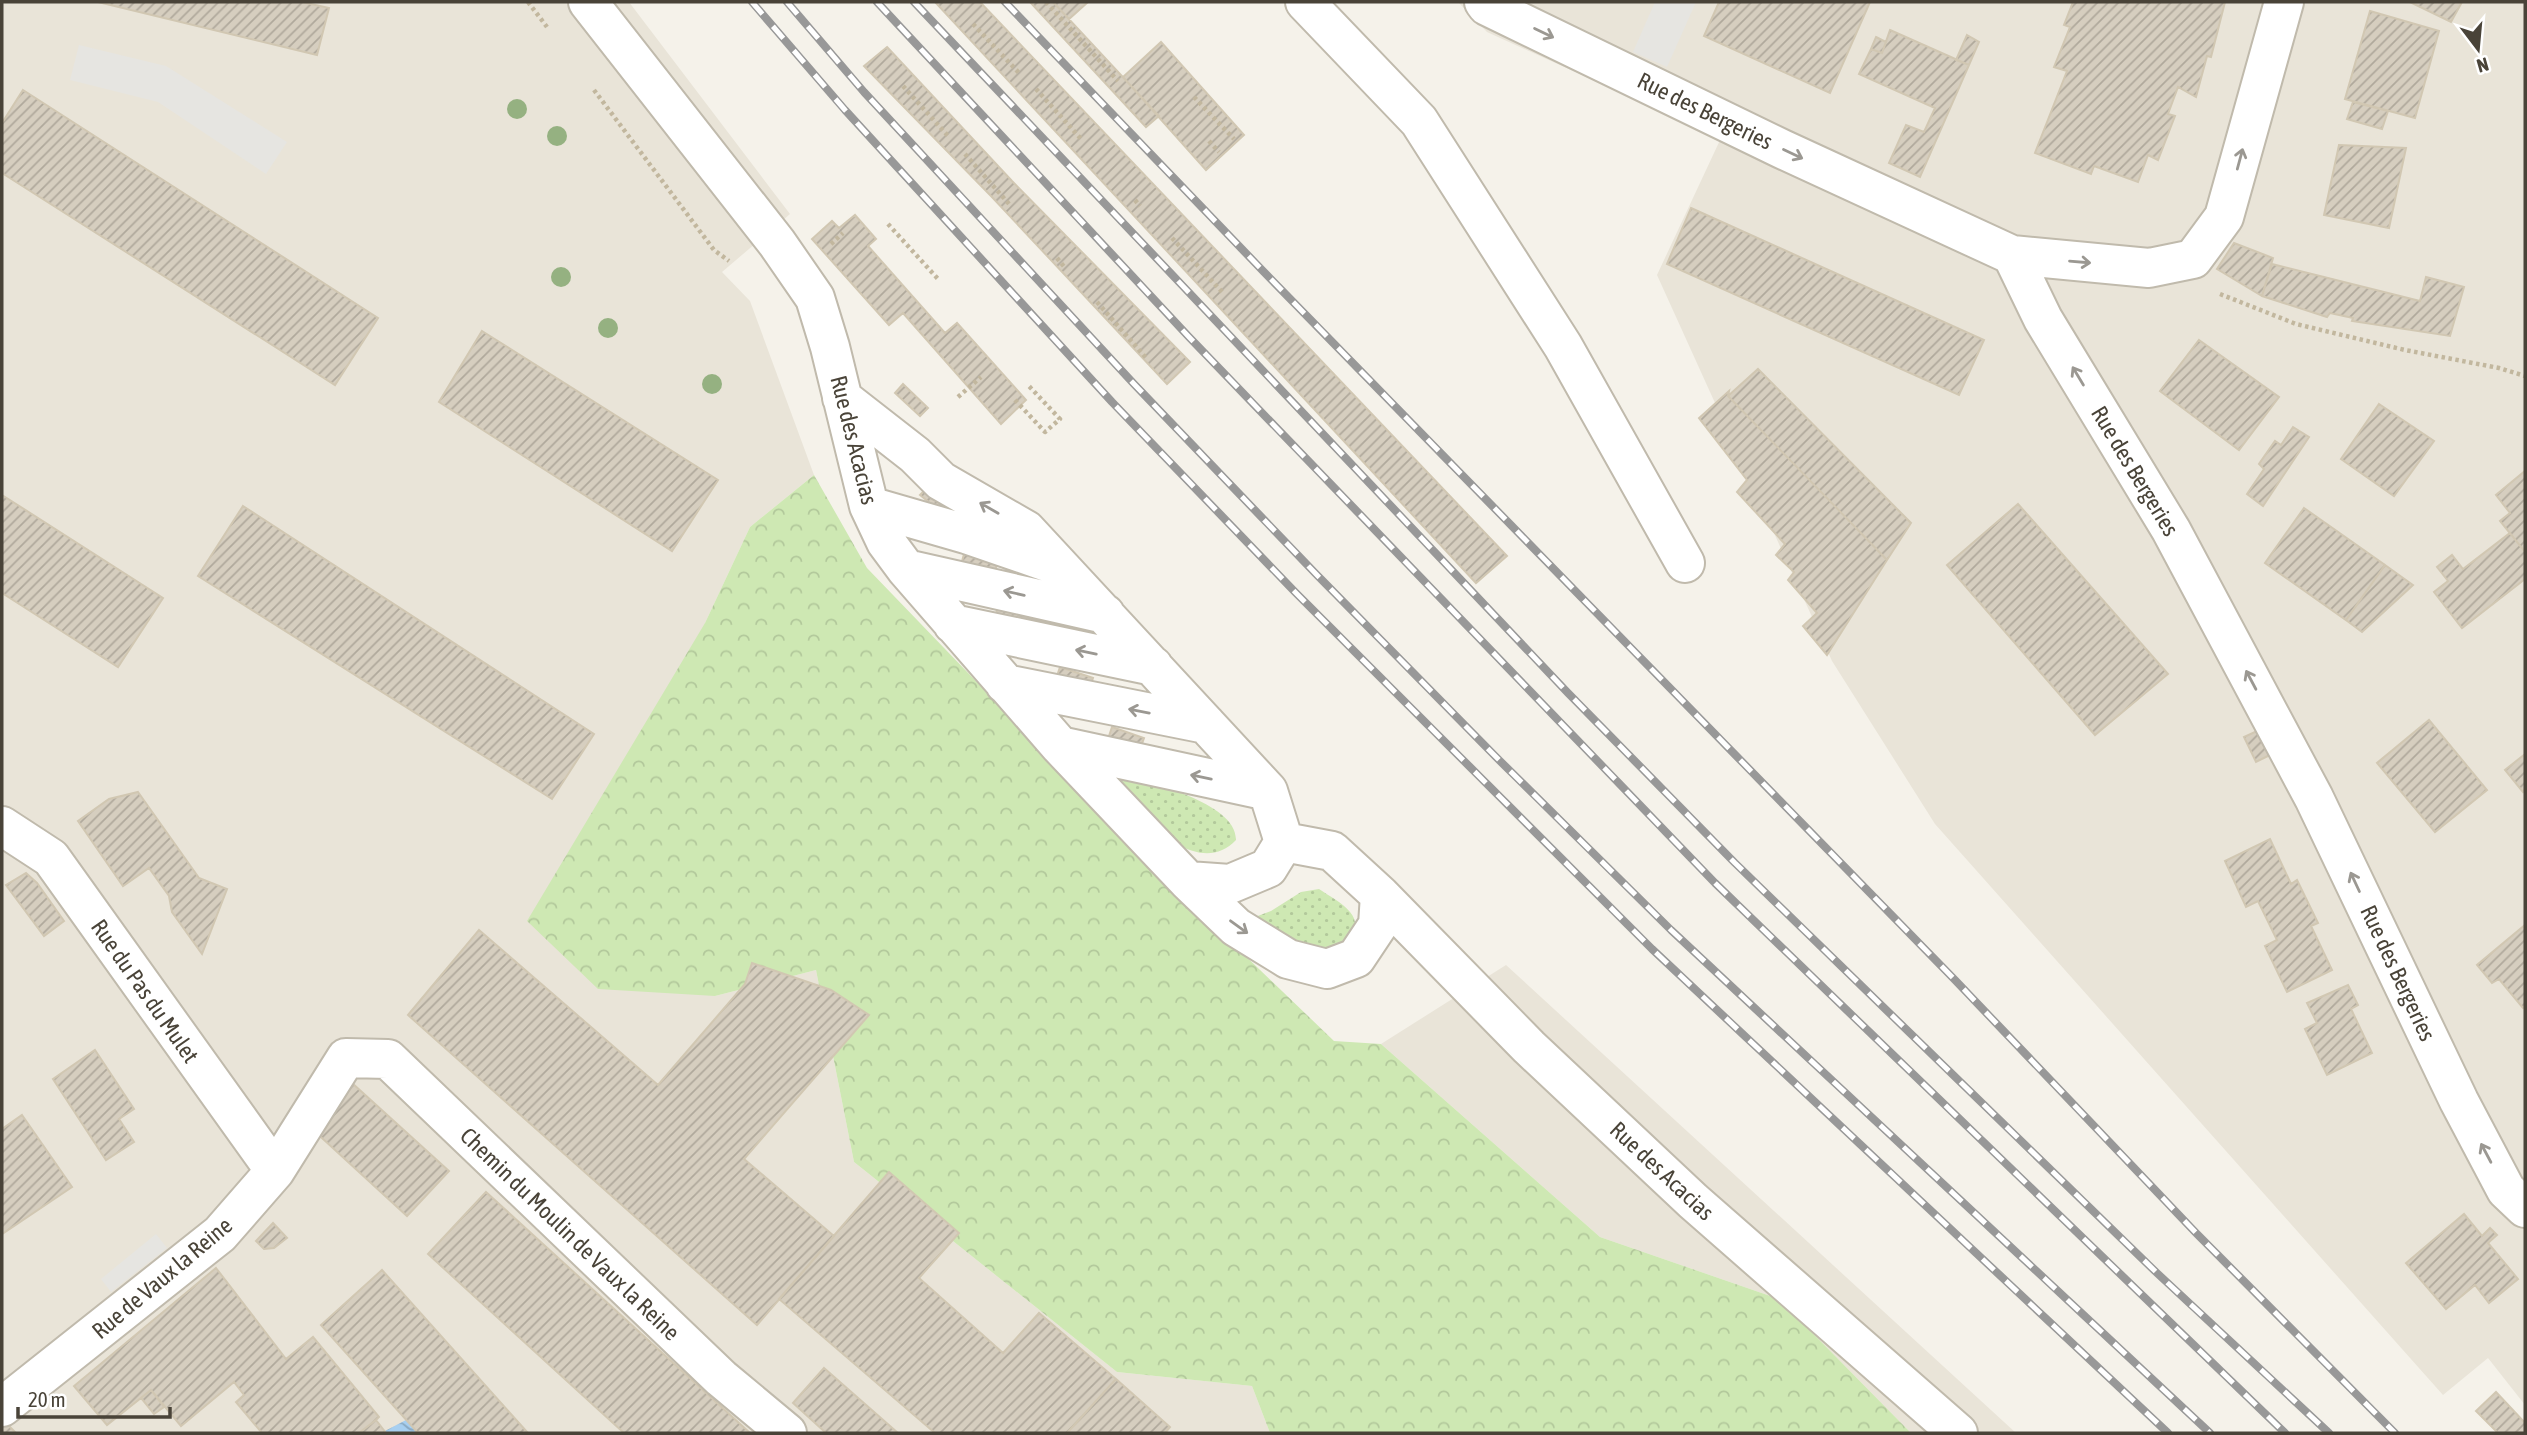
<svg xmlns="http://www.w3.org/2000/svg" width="2527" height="1435" font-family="'Asap Condensed',sans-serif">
	<defs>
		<pattern id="grass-dots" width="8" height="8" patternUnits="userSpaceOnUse" patternTransform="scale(1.75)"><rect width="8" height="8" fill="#cee8b3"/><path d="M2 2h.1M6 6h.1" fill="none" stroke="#b2c89b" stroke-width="1.8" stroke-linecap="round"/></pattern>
		<pattern id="forest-crowns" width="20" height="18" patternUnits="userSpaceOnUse" patternTransform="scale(1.75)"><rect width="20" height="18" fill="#cee8b3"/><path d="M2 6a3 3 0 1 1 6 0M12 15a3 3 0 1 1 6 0" fill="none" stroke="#b2c89b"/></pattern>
		<pattern id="water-waves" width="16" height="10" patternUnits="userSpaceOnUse" patternTransform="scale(1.75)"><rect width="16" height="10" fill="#a7cff0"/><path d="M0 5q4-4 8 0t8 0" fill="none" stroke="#8aaac3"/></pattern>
		<pattern id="building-hatch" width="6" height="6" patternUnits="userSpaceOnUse" patternTransform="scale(1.75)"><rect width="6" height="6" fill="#d6cebf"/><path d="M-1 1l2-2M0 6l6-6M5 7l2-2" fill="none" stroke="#b0a99c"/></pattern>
	</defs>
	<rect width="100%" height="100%" fill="#f5f2ea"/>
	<path fill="#e9e4d8" d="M2,2h627l161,212 -68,58 28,29 64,174 -64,52 -45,96 10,373 101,-26 38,192 263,210 135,14 18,47h-1268z
		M1458,2h1067v1403l-37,-47 -45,37 -508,-571 -103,-163 -175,-386 64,-137 -234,-106z
		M1506,965l510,468h-105l-132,-134 -179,-62 -219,-193z"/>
	<path fill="url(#grass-dots)" d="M1117,774c30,8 120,28 119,66 -17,18 -38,16 -59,4 -13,-8 -48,-52 -60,-66z
		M1319,889c10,7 23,13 31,23 16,19 -8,38 -27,37 -27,-2 -47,-19 -68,-32l16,-6 30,-19z"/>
	<path fill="url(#forest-crowns)" d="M814,475l53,93 315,327 152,146 47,3 219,193 179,62 132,134h-641l-18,-47 -135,-14 -263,-210 -38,-192 -101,26 -117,-7 -71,-68 178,-298 45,-96z"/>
	<path fill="#e6e5e1" d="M1655,2h41l-29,65 -34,-15z
		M79,45l87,21 121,76 -21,32 -108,-72 -88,-22z
		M156,1234l11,14 -56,44 -10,-13z"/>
	<path fill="url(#water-waves)" d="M406,1420l12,13h-32l-1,-2z"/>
	<path fill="url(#building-hatch)" stroke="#d1c7b2" stroke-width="2" d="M98,2h204l27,6 -12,47z
		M935,2h45l527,554 -31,27z
		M1030,2h23l106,114 -13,11z
		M1053,2h35l-19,17z
		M1719,2h151l-40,91 -126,-57z
		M2073,2h152l-14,55 -4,-1 -11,41 -18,-10 -10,27 7,2 -17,44 -10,-5 -10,27 -44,-16 -3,8 -56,-21 32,-82 -13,-4 16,-40 -6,-2z
		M2410,2h52l-11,20z
		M2370,11l69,20 -24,87 -70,-19z
		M1890,30l79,35 -49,112 -31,-14 17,-38 18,7 11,-24 -76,-34 12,-25 11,4z
		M1967,35l12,7 -10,23 -13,-5z
		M1876,37l10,5 -4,11 -11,-4z
		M1161,42l83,93 -38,35 -83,-93z
		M887,47l125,134 178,181 -23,22 -176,-188 -127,-130z
		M23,90l355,228 -43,67 -333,-212v-50z
		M2353,102l35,9 -6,18 -35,-10z
		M2339,145l67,3 -17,80 -65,-13z
		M1691,208l293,132 -25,55 -292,-131z
		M855,215l21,24 -8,7 77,87 12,-10 69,77 -25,24 -98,-111 -14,12 -77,-86 20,-18 7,7z
		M2234,243l39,15 -11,38 -45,-27z
		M2272,264l148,37 6,-24 38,10 -14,49 -98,-15 1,-3 -23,-5 -3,4 -65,-21z
		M482,331l236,149 -46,71 -233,-149z
		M2199,340l80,57 -40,53 -79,-59z
		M1758,369l153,154 -24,37 -159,-164z
		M903,384l25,24 -8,8 -25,-23z
		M1729,391l-1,5 159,164 -60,95 -24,-29 14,-13 -29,-33 6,-8 -18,-17 9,-11 -48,-52 10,-12 -48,-62z
		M2379,404l55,37 -40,55 -53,-37z
		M2293,427l16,10 -46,69 -16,-12 17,-25 -5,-5 16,-23 6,4z
		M2525,471v81l-25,-31 10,-8 -14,-18z
		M928,487l26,21 -7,9 -27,-22z
		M2,495l161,103 -45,69 -116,-74z
		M2018,504l150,170 -73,61 -148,-170z
		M243,506l351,228 -42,65 -354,-223z
		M2304,508l81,57 -39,55 -81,-57z
		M2510,533l15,19v27l-63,49 -28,-36 14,-11 -11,-14 15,-12 11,14z
		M964,554l33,10 -3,12 -33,-11z
		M2385,565l28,20 -51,47 -16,-12z
		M998,606l33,11 -4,11 -32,-10z
		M1060,667l33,11 -4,12 -33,-11z
		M2429,720l58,70 -52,42 -58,-69z
		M1112,727l32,11 -4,11 -32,-10z
		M2257,731l13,24 -14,7 -12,-25z
		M2525,754v35l-2,3 -18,-22z
		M138,792l61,86 28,11 -25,65 -30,-42 -3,-16 -20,-28 -26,18 -45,-65 31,-22z
		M2270,839l21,45 6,-4 21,43 -7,3 21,44 -45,22 -22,-46 12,-6 -19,-39 -12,6 -21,-46z
		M26,873l11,10 27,38 -20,15 -38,-51z
		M2525,925v81l-2,2 -24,-29 -7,4 -15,-18z
		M479,930l179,155 87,-101 7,-21 79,27 38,25 -125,144 90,77 -77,89 -349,-310z
		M2348,985l10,20 -7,4 21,44 -45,22 -22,-46 12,-6 -10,-20z
		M95,1050l39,59 -15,10 15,23 -28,18 -53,-81z
		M352,1083l97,88 -42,45 -96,-88z
		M22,1115l50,72 -70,47v-105z
		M889,1172l70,61 -40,45 84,75 36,-40 77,66 -49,54h-132l-156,-134z
		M486,1192l264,241h-126l-196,-179z
		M2464,1214l18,22 8,-8 7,7 -9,8 30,36 -29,24 -14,-18 -29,24 -40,-46z
		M273,1223l14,15 -13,10 -10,1 -8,-8z
		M216,1268l70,91 27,-22 66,80 -3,3 -17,13h-97l-26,-31 8,-7 -10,-13 -53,44 -30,-36 -44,35 -33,-39z
		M382,1270l146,163h-110l-97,-108z
		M824,1368l74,65h-72l-33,-30z
		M1116,1379l54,48 -5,6h-98z
		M151,1390l13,17 -10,7 -13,-16z
		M2496,1392l29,31v10h-27l-22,-22z
		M376,1420l10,13h-27z
		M5,1422l11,11h-14v-8z"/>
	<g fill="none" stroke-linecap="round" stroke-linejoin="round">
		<g stroke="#c0baac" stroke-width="42">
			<path id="minor" d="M588,2l189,241 38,55 15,49 39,159 17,36 20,27 154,177 128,135 42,3 38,-16 16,-26
				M1305,2l114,119 144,225 122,217
				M1484,2l3,4 295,143 230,106 137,13 44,-9 31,-42 60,-215
				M2012,255l31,64 128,211 143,268 145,303 47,89 19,18
				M842,398l73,57 26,26 85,49 242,261 16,51
				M869,506l97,28 84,29
				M906,569l199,45
				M953,624l200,42
				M1005,684l201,40
				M1060,746l208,45
				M2,826l49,32 224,313
				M1284,842l48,9 48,44 149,152 164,154 265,232
				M1188,881l48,46 52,32 39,10 29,-11 22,-33 2,-30
				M2,1407l218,-173 55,-63 71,-113 42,1 333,319 66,55"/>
		</g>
		<path stroke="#c2b79e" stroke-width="4.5" stroke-dasharray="3.5 3.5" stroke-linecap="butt" d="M528,2l19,25
			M1046,2l72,79
			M973,24l47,50
			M903,86l46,51
			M1036,89l46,51
			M594,90l120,160 15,11
			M1194,97l40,42
			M1209,141l10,11
			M965,154l45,51
			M1135,200l5,6
			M888,224l50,55
			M1172,238l52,56
			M831,244l12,-11
			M1057,258l9,11
			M2220,294l76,30 109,26 94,18 26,8
			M1097,302l50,57
			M958,397l23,-20
			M1015,400l30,32 15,-13 -33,-35"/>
		<use href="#minor" stroke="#fff" stroke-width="38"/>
		<g stroke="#989898" stroke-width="8">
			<path id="rail" d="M752,2l93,108 267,292 183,190 357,357 516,484
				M787,2l77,90 270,292 182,190 184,187 171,169 539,503
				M877,2l312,335 526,546 570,550
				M914,2l654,691 167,170 423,411 171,159
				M1005,2l258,269 692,709 242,254 198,199"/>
		</g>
		<use href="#rail" stroke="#fff" stroke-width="5" stroke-dasharray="16" stroke-linecap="butt"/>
	</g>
	<g fill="#95b181">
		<circle cx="517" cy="109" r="10"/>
		<circle cx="557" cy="136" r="10"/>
		<circle cx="561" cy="277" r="10"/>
		<circle cx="608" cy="328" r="10"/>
		<circle cx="712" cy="384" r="10"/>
	</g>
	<defs><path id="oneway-shaft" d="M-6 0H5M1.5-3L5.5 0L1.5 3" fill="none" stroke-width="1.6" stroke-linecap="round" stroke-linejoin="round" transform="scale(1.75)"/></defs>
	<g stroke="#9b9892">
		<use href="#oneway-shaft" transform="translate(1544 33) rotate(26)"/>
		<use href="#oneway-shaft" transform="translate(1793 154) rotate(25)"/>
		<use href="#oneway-shaft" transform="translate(2240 159) rotate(-75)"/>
		<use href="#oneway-shaft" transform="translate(2080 262) rotate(5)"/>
		<use href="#oneway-shaft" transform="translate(2078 376) rotate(-121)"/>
		<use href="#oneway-shaft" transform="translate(989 508) rotate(-150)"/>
		<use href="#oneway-shaft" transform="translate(1014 593) rotate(-167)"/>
		<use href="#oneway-shaft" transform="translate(1086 652) rotate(-168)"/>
		<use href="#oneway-shaft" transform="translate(2251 680) rotate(-118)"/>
		<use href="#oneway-shaft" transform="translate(1139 711) rotate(-169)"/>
		<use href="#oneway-shaft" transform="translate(1201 777) rotate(-168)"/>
		<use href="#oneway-shaft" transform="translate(2355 882) rotate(-115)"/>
		<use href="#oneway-shaft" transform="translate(1239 927) rotate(36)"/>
		<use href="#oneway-shaft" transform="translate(2486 1153) rotate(-118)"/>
	</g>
	<g text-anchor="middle" stroke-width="6" stroke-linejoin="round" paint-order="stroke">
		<g font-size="23" fill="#494338" stroke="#fff">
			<text transform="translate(1705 111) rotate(26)" y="8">Rue des Bergeries</text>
			<text transform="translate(854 440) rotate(76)" y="8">Rue des Acacias</text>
			<text transform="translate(2135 471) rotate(59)" y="8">Rue des Bergeries</text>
			<text transform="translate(2398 973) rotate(65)" y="8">Rue des Bergeries</text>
			<text transform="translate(145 991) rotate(55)" y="8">Rue du Pas du Mulet</text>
			<text transform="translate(1662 1171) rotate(43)" y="8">Rue des Acacias</text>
			<text transform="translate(570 1234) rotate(44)" y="8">Chemin du Moulin de Vaux la Reine</text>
			<text transform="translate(162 1278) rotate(-40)" y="8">Rue de Vaux la Reine</text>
		</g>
	</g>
	<rect width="2527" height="1435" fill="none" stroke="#494338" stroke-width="7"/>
	<g transform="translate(2478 49) rotate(164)" stroke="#ffffff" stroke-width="5" paint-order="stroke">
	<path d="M0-5L12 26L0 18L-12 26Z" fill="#494338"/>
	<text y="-10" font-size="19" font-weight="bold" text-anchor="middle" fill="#494338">N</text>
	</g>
	<path d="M18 1407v10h152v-10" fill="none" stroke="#494338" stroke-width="3.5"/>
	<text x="28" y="1407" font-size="21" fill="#494338" stroke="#ffffff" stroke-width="5" paint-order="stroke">20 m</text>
</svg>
